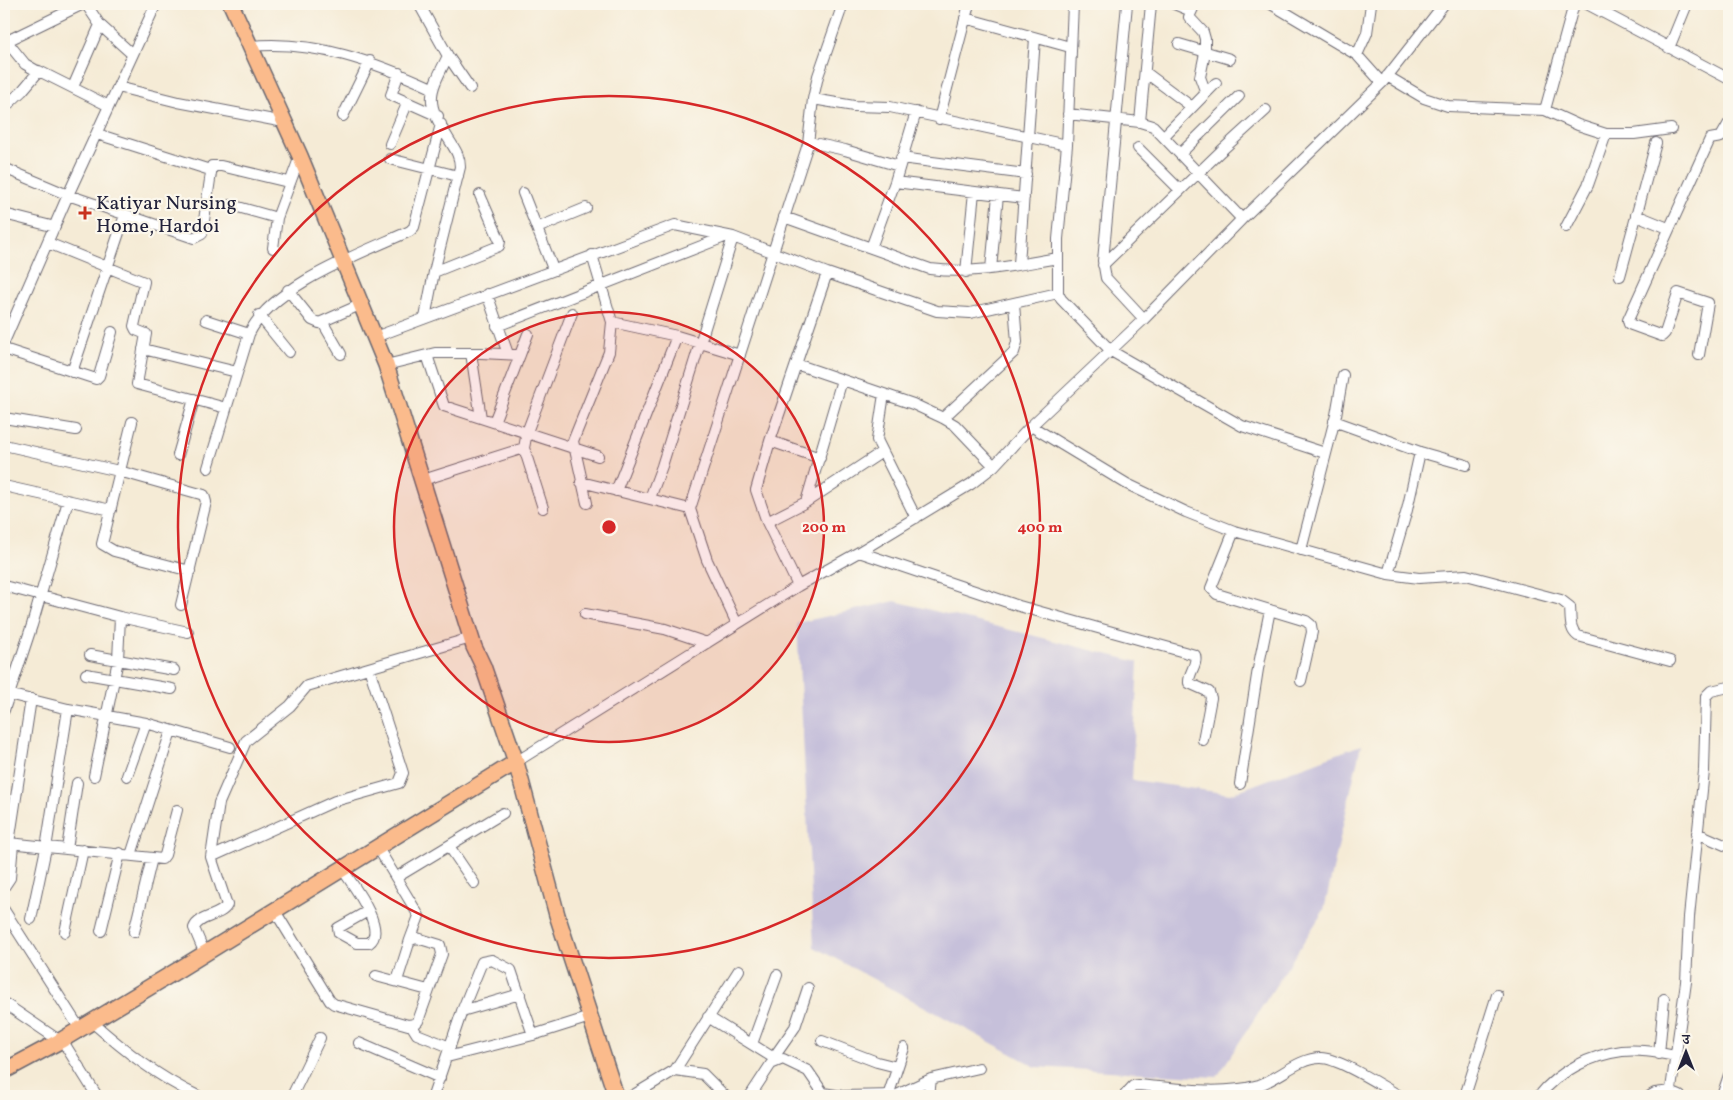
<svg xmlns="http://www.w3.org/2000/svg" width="1733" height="1100" font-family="Vollkorn,'Noto Serif Devanagari',serif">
	<rect width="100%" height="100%" fill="#fbf7ec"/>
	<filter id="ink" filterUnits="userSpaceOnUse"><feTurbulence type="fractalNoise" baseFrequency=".02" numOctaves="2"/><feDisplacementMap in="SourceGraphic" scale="10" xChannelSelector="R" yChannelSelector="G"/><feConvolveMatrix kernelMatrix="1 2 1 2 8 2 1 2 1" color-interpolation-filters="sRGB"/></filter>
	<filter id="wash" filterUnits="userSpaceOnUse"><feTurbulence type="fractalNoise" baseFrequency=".0096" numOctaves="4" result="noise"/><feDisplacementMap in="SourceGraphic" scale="20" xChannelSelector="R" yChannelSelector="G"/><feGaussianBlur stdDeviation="1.12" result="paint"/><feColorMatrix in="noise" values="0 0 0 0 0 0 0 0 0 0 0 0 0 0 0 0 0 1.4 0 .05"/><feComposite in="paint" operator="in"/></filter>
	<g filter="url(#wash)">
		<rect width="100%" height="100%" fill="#f5ebd6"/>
		<path fill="#c6c0da" d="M895,601l243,61 -6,118 98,14 131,-49 -37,165 -107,167 -181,-10 -222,-120 -17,-324z"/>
	</g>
	<g filter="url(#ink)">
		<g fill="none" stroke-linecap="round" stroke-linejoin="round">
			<g stroke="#6c6871" stroke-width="12">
				<path id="minor" d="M86,4l14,21 32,29
					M419,4l29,52 22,32
					M1073,4l-6,141 -9,94v54l3,6 50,52 131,75 83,27
					M1127,4l-24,257 3,17 38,41
					M1174,4l17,7
					M1195,4l-6,13 14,15 2,7v14l-5,24 6,16
					M1271,4l86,51 25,28
					M1587,4l142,75
					M965,18l105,29
					M4,38l21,26 12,7
					M5,42l78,-38
					M1179,44l51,15
					M251,46c64,-6 124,16 181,42
					M1669,48l18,-44
					M1357,55l10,-22 4,-29
					M1145,72l47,35
					M399,73l-8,22 47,21
					M1387,76l37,22 24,8 97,4 33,15 28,9h28l37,-5
					M73,87l27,-62
					M118,87l60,15 106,20
					M813,99l41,7 36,1 177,38
					M4,108l18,-17 17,-20 70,35
					M1545,110l29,-106
					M1068,114l72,8 13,4 89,93
					M343,116l27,-55
					M939,119l30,-115
					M1140,122l11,-118
					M97,134l113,36
					M1164,136l52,-53
					M809,142l36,8 54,16
					M390,144l17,-40
					M1138,148l42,42
					M1181,153l58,-57
					M901,158l125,16
					M390,159l68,17
					M4,168l64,27 126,43 8,-4 10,-68h9l67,16
					M895,182l129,16
					M523,193l30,76
					M231,205l46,13
					M4,214l51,13
					M1636,215l32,13
					M784,217l146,52c44,6 85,-4 128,-11
					M1566,227l22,-42 18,-51
					M537,228l49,-20
					M48,243l96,39 -10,44 2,4 10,4 -9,50 89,24
					M273,248l4,-30 23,-62
					M871,248l24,-66 21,-70
					M1019,264l16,-226
					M1103,265l118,-114 45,-41
					M991,269l7,-74
					M434,272l65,-26 1,-5 -20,-46
					M966,272l8,-80
					M1620,276l36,-133
					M288,290l24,30 7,3 43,-19
					M487,294l21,60
					M259,315l30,37
					M425,318l9,-46 26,-105c0,-12 -6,-19 -12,-29 -24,-38 -19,-44 0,-82
					M206,320l43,14
					M612,322l65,14 63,19
					M323,323l18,31
					M497,326l230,-90
					M375,337l300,-112 58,12 94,36 110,38 33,2 88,-20
					M4,342l64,-147 88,-191
					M4,349l92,30 3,-3 13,-44
					M143,349l94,23
					M471,353l10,65
					M427,355l17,51 154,50
					M1699,355l9,-52 -30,-10 -13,40 -3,3 -33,-12 -1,-4 82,-181 11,-2 8,-14
					M796,364l117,40 30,14 12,7 39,41
					M386,365l49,-12h46l39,2
					M72,372l53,-157
					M884,394l-7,46 39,78
					M4,418l72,12
					M943,418l71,-66 3,-10 -3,-38
					M1334,421l86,31 46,13
					M132,422l-30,122 12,7 76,20
					M494,422l34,-88
					M1031,426l96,58 59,28 48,19 154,43 31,4 47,-3 95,25 9,7c1,11 -1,23 8,29l92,25
					M770,441l50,17
					M4,445l115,26 85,24 2,7 -25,103
					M178,455l16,-56
					M208,468l41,-134c23,-49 113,-81 161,-103l4,-4 27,-103
					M423,480l101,-32
					M581,482l109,27
					M4,486l107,24
					M616,491l61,-155
					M650,498l12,-32 71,-229
					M806,502l36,-122
					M587,503l-14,-62 36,-89 3,-30 -20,-67
					M543,508l-19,-60 3,-16 45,-119
					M767,522l39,-20 76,-50
					M1234,531l-23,57 6,6 89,27 5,4 1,7 -11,49
					M1301,550l35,-135 7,-40
					M859,552l160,54 176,49c3,10 -7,18 -6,28l20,9 2,6 -8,42
					M1388,574l19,-64 13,-58
					M4,586l116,31 68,15
					M798,586l-31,-64 -11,-32 14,-49 57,-168
					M585,614l80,15 42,14
					M737,624l-30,-64 -17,-51 118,-365 5,-45 5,-23 25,-72
					M90,655l84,15
					M86,674l86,15
					M4,693l64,16 78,14 84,24
					M4,710l28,-85 36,-124
					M516,762l282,-176 61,-34 112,-68 23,-18 37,-40 113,-107 98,-100 140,-136 62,-79
					M94,776l24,-116 2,-43
					M127,776l19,-53
					M1240,784l18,-115 12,-59
					M1697,833l32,14
					M4,840l5,3 153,16 3,-4 12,-45
					M9,843l22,-144
					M449,846l25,37
					M378,848l41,68 -9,24
					M67,849l10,-66
					M131,855l40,-124
					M211,857l124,-56 64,-18 4,-10 -34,-105
					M343,870c9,14 45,60 26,73h-12l-18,-10 -1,-5 30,-17
					M397,877l106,-64
					M4,887l6,-9 3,-34
					M4,910l76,119
					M275,911l55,90 4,3 74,21 7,-1 3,-3 24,-67 -2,-9 -23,-7 -7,2 -13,41
					M31,919l15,-71 22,-139
					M101,931l19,-78
					M65,932l18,-82
					M134,932l18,-74
					M205,954l-11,-26c5,-13 27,-11 33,-23l-16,-48 8,-54 27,-62 44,-35 17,-20 164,-48
					M376,976l52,14
					M4,1003l56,38
					M462,1011l58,-17
					M708,1017l69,43
					M92,1022c33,29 66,55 106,74
					M412,1026l5,8 33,13
					M62,1040l35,56
					M822,1041l55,21 20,5
					M359,1043l81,35
					M752,1044l25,-69
					M1659,1054l5,-55
					M447,1057l86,-22 57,-18
					M774,1057l21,-30 13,-39
					M675,1070l64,-100
					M292,1096l28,-58
					M433,1096l29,-85 20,-49 10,-2 19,10 22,65
					M632,1096l43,-26 28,4 22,22
					M750,1096l21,-32 12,-5 25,12 15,22 19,3 55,-1 34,-16 48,-11
					M888,1096l16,-48
					M929,1096l2,-17
					M1124,1096l9,-10 4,-1c38,3 84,11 122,0 21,-7 39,-27 62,-27 18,0 62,29 79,38
					M1465,1096l32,-101
					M1539,1096c20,-25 52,-41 83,-45 18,-2 37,2 54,5
					M1650,1096l5,-3 16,-2
					M1680,1096l-7,-3 -2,-4 15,-107 3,-65 15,-146 2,-75 5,-5 18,-4
					M1722,1096l7,-21"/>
			</g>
			<g stroke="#6c6871" stroke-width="18">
				<path id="highway" d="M231,4l69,152 86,209 88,282 9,19 33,96 41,153 59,181
					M4,1071l56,-30 118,-71 338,-208"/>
			</g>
			<use href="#minor" stroke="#fff" stroke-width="10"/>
			<use href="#highway" stroke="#fbbb8c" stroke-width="15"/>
		</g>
	</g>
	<circle cx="609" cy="527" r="215" fill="#d62828" fill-opacity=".12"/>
	<g fill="none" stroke="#d62828" stroke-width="2.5">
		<circle cx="609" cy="527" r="215"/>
		<circle cx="609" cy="527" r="431"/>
	</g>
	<path fill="#c8321e" stroke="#fbf7ec" stroke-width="2" d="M82.5 205.5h5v5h5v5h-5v5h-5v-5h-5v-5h5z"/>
	<g text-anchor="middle" stroke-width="4.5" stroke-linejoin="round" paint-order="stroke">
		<g font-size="20" fill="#22223b" stroke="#fbf7ec" text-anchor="start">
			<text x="96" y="209">Katiyar Nursing<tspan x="96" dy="23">Home, Hardoi</tspan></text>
		</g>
	</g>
	<circle cx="609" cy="527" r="8" fill="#d62828" stroke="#fbf7ec" stroke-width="2.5"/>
	<g font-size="15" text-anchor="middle" font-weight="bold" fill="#d62828" stroke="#fbf7ec" stroke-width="4.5" stroke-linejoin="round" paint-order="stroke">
		<text x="824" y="532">200 m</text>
		<text x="1040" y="532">400 m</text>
	</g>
	<rect width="1733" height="1100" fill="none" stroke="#fbf7ec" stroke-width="20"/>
	<g transform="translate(1686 1052)" stroke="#fbf7ec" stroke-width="4" paint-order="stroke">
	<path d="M0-4L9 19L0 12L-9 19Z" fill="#22223b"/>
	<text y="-8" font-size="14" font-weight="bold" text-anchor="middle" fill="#22223b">उ</text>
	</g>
</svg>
